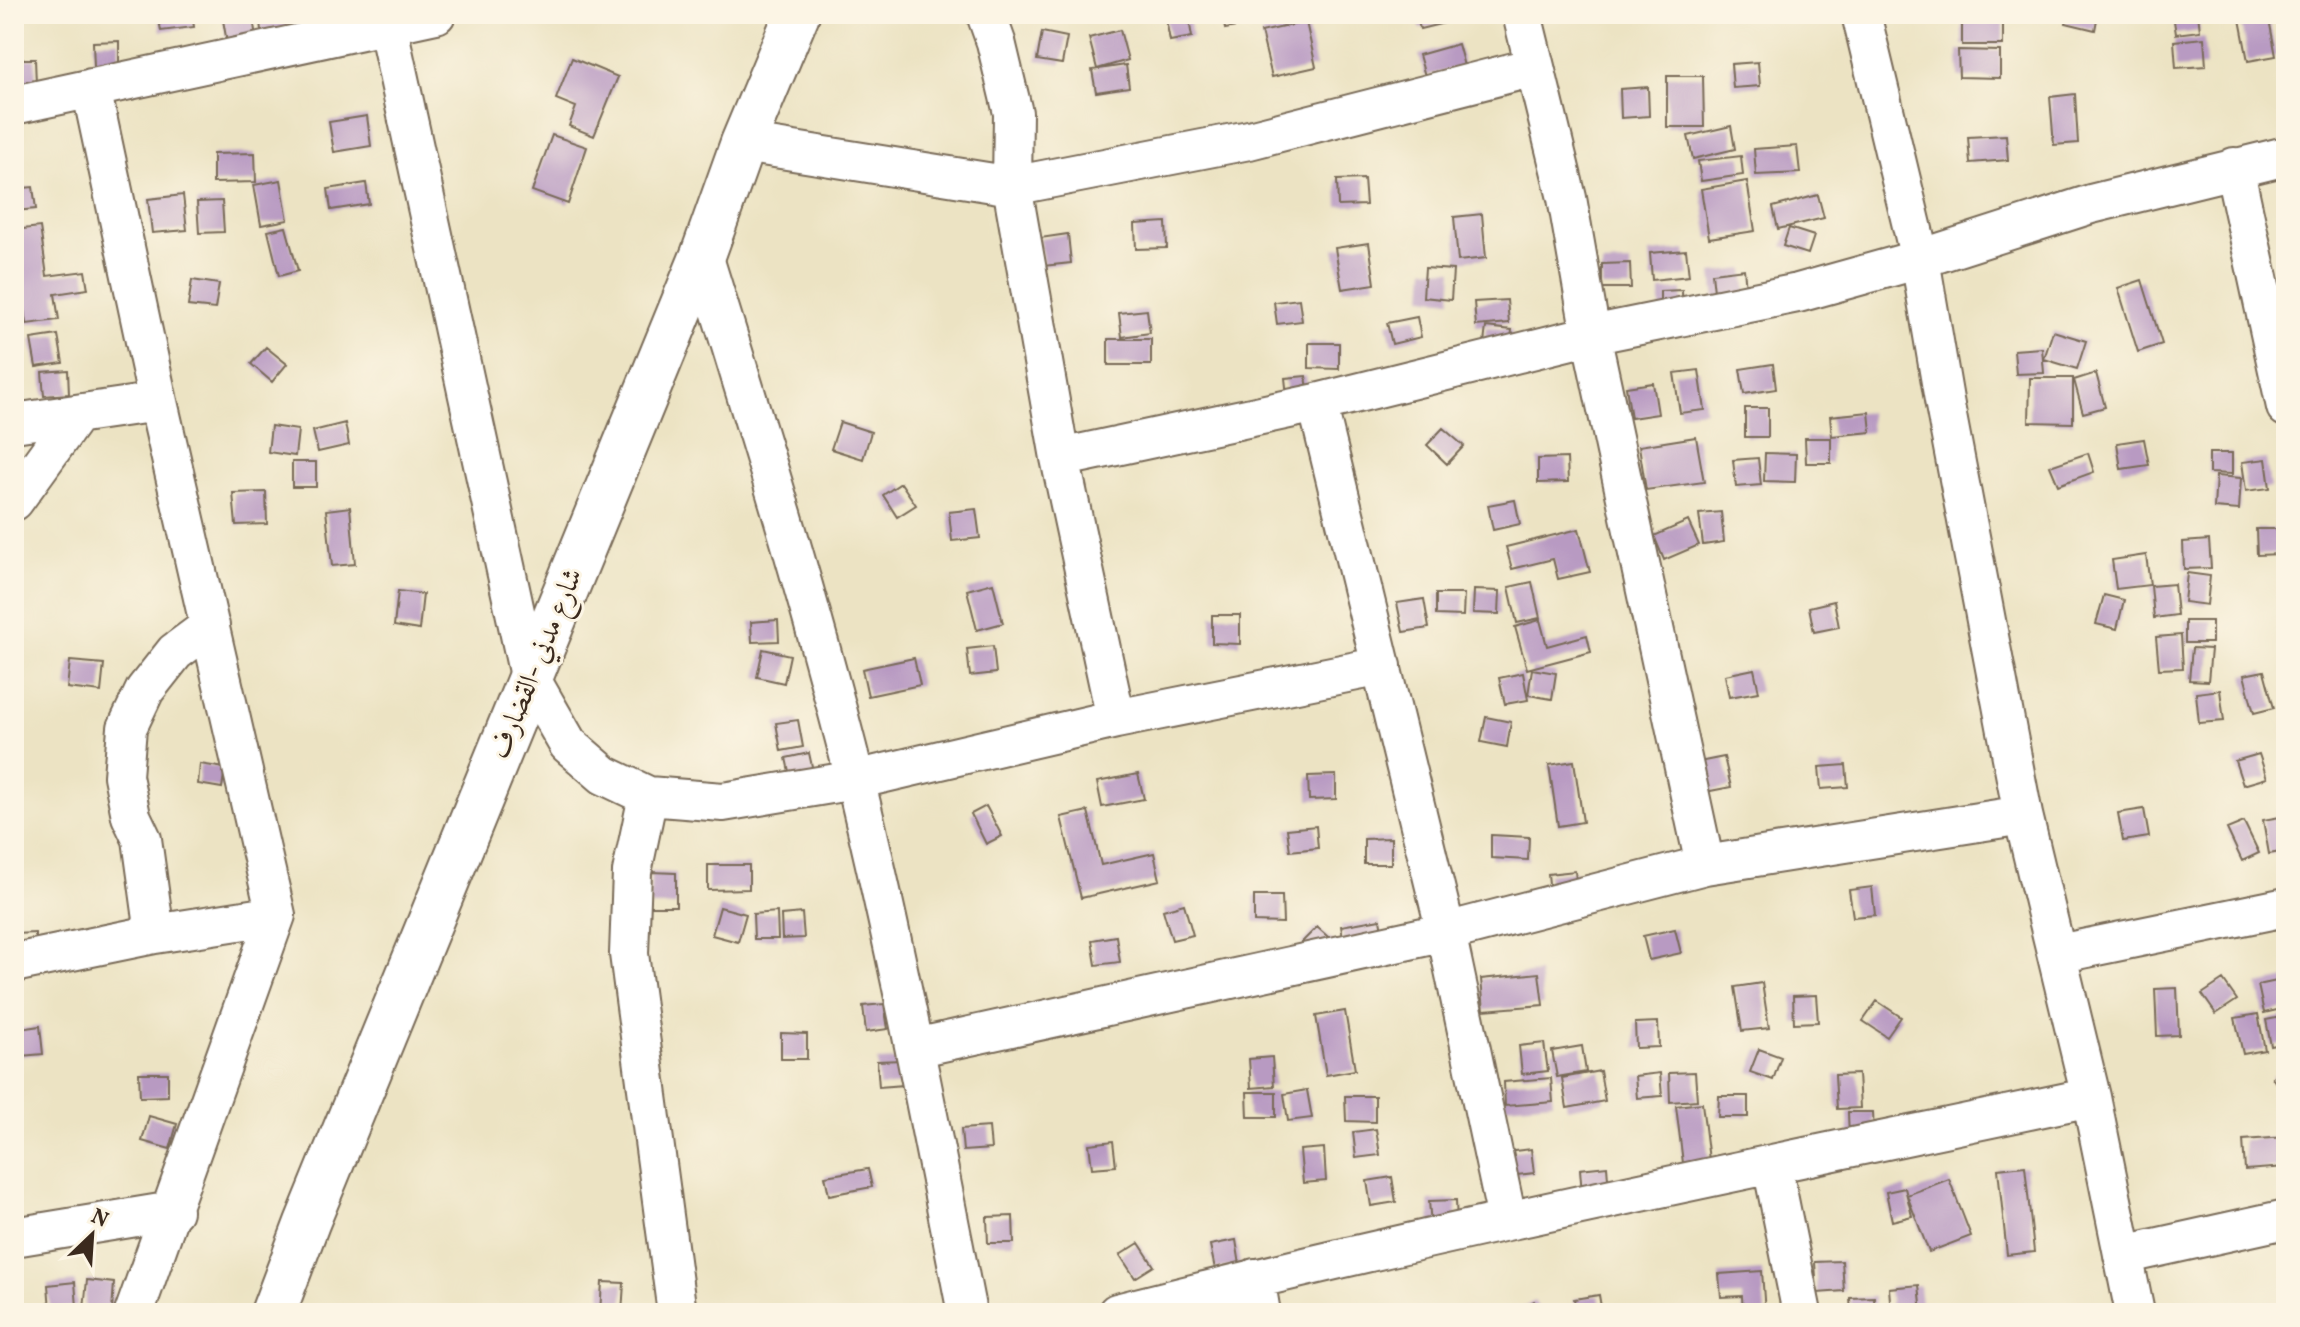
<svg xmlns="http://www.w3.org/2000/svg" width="2300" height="1327" font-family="Vollkorn,Amiri,serif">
	<rect width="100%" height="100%" fill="#fcf5e5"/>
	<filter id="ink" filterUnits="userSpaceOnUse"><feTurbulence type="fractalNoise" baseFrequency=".0125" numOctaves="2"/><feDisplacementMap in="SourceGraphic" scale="16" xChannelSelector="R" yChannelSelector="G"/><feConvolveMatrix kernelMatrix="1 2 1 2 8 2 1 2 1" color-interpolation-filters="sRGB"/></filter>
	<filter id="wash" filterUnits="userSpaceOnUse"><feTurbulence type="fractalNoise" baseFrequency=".006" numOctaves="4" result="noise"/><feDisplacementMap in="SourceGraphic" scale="32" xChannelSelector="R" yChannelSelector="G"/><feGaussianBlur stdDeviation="1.8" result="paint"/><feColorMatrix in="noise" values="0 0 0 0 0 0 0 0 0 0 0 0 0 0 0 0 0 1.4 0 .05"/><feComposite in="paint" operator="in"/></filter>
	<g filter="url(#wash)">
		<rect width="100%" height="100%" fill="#ece3c3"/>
		<g id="blocks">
			<path fill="#b89ac2" d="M158,14h34l2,13 -33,4z
				M259,14h28l2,21 -27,3z
				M1165,14h23l4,23 -22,4z
				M1222,14h27l3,10 -27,5z
				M1259,14h25l1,4 -25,3z
				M1416,14h61v1l-57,14z
				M2068,14h30l-3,16 -29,-7z
				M2128,14h26v6l-26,-1z
				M2173,14h25l2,17 -24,3z
				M2239,14h29l8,42 -28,5z
				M253,16l3,23 -29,4 -4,-23z
				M1962,20h41v25h-41z
				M1306,22l10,45 -44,10 -11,-45z
				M1120,30l8,30 -31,9 -8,-31z
				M1042,32l25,5 -5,27 -25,-4z
				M2204,38l2,28 -30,2 -2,-27z
				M119,41v25l-25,1 -1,-25z
				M1458,44l6,22 -39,10 -6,-21z
				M1958,50l42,1v27l-41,-1z
				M572,58l46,19 -24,59 -25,-10 7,-19 -20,-8z
				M14,59h21l1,25h-22z
				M1758,62l2,24 -27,2 -2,-24z
				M1126,65l3,22 -33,5 -4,-22z
				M1667,76h36l1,51h-37z
				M1648,87l1,29 -28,2 -1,-29z
				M2075,94l3,49 -24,2 -4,-48z
				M367,116l4,30 -37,6 -5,-30z
				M1731,126l4,23 -42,10 -5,-23z
				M552,135l35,12 -19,57 -36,-13z
				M2006,135l2,25 -38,3 -2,-26z
				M1797,146l3,27 -44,2 -2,-26z
				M255,153l1,29 -43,1v-29z
				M1741,156l2,19 -42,6 -3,-20z
				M1364,179l2,26 -28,1 -1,-26z
				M281,180l7,40 -27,5 -7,-40z
				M1747,181l8,50 -46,7 -8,-49z
				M366,183l3,21 -38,6 -3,-21z
				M33,187l3,22 -22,2v-22z
				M183,195l4,35 -35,3 -4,-34z
				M1818,195l6,23 -46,11 -5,-22z
				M222,201l2,31 -25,1 -2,-31z
				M1482,214l4,44 -28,3 -4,-44z
				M1166,222l1,26 -31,1 -1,-25z
				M40,227l7,49 38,-5 3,18 -33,5 4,26 -32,4 -13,-94z
				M286,227l12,44 -19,5 -11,-45z
				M1789,228l25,8 -6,18 -25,-8z
				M1068,234l3,29 -28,3 -3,-28z
				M1369,243l6,41 -33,5 -7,-41z
				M1686,250l3,26 -37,4 -2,-27z
				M1630,263l1,25h-29v-24z
				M1425,268l28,2 -2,30 -28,-3z
				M1744,269l3,29 -32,3 -3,-28z
				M192,280l27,4 -4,25 -27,-3z
				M2142,280l20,64 -24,8 -20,-64z
				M1682,290l1,36h-23v-35z
				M1299,299l3,22 -25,3 -3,-22z
				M1507,300l2,23 -33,3 -2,-24z
				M1147,310l3,23 -28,4 -3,-24z
				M1417,317l4,20 -29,7 -5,-21z
				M1486,327l26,3 -4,40 -27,-3z
				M2053,331l33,10 -9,28 -33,-10z
				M58,335l5,28 -27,4 -5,-28z
				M1108,339h43v26h-43z
				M1309,343h30v26l-30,-1z
				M266,347l21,17 -15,18 -21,-18z
				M2042,348l2,25 -28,1 -2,-24z
				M1773,364l3,25 -32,5 -4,-25z
				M68,370l1,24 -25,2 -2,-24z
				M1699,370l6,40 -25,3 -6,-40z
				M2096,373l9,34 -22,6 -9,-33z
				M1306,376l4,26 -22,3 -3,-27z
				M2030,378h43v45l-44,-1z
				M1653,383l5,31 -27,4 -5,-31z
				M1745,408h23v29h-23z
				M1869,412l2,20 -39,4 -2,-20z
				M840,422l31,10 -8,27 -32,-10z
				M345,423l4,22 -31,7 -5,-21z
				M271,426l27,4 -3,26 -27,-4z
				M1443,428l21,18 -17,18 -20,-19z
				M1696,437l8,45 -58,8 -7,-44z
				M1805,438h26v25h-25z
				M2144,439l5,26 -28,4 -4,-26z
				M1765,453l31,1 -1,28 -31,-1z
				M2088,453l6,19 -36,13 -8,-19z
				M2209,453h23v21l-23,-1z
				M1567,458l1,24 -30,1v-24z
				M1758,458l3,27 -25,2 -3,-27z
				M2266,459l4,29 -24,3 -4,-29z
				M292,462h24v25h-24z
				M2216,476l25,2 -2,32 -25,-2z
				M901,483l15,22 -19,12 -14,-22z
				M266,492l1,32 -31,1 -3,-32z
				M1515,500l5,24 -27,6 -5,-25z
				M350,507l5,57 -23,2 -6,-56z
				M976,509l4,29 -28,3 -3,-29z
				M1721,512l3,30 -21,3 -4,-31z
				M1688,521l11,24 -35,15 -10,-24z
				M1579,529l11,43 -32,7 -5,-20 -41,10 -6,-22z
				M2256,529h25v25l-24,1z
				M2209,540l2,28 -27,1 -1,-27z
				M2146,555l4,30 -34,4 -4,-29z
				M2187,573l23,3 -3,29 -23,-3z
				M1532,582l8,36 -23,5 -8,-36z
				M993,583l10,40 -26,7 -10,-40z
				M2174,584l3,31 -23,3 -3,-32z
				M1474,590l26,1 -1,23 -26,-1z
				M398,591l25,3 -4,36 -25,-4z
				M1436,594h28l-1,22 -27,-1z
				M2104,595l20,5 -7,29 -21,-5z
				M1424,599l5,29 -26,4 -6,-29z
				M1834,601l5,26 -25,5 -5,-25z
				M1212,615h28v29l-28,-1z
				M778,620l1,21 -27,1 -1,-20z
				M1540,620l7,26 40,-11 4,17 -64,17 -12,-42z
				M2185,621h27v22h-27z
				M2181,635l2,33 -24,1 -3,-32z
				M993,646l3,27 -26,3 -3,-27z
				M2192,648l19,1 -3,32 -19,-1z
				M763,649l27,6 -6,28 -27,-6z
				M914,658l6,27 -52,11 -6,-27z
				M70,661l34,3 -3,28 -34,-4z
				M1532,669l24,4 -4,26 -24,-4z
				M1754,669l5,23 -30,5 -4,-22z
				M2264,671l10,37 -20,5 -10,-38z
				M1523,673l5,27 -23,4 -6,-26z
				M2220,690l4,31 -25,2 -3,-30z
				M1486,717l25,5 -4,25 -26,-5z
				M798,720l5,27 -22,4 -5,-28z
				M809,753l6,27 -23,5 -6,-27z
				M2259,754l8,24 -24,7 -8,-24z
				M1724,757l7,30 -26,5 -6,-30z
				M1574,761l9,61 -25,4 -9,-61z
				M200,764l25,4 -3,20 -24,-4z
				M1846,765l2,22 -27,2 -2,-22z
				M1138,774l6,25 -42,8 -5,-25z
				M1336,775v24l-27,1 -1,-24z
				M986,806l16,30 -16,8 -15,-30z
				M2144,809l5,28 -26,4 -5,-28z
				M1088,811l13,54 53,-12 6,27 -79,18 -20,-81z
				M2286,816v35l-17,3 -6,-34z
				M2244,822l15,31 -17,8 -15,-32z
				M1316,826l2,22 -28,3 -3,-22z
				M1491,835l38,2 -1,23 -37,-2z
				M1391,838v26h-27v-25z
				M708,865h41v24l-41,1z
				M1575,871l3,29 -27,3 -3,-29z
				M651,872l25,1v33h-26z
				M1872,887l3,28 -22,2 -4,-27z
				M1254,896h28l1,27 -29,-1z
				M1184,904l9,31 -21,5 -9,-30z
				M720,907l26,7 -8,28 -26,-7z
				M777,912l1,27h-24l-1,-25z
				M802,913l2,25 -22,1 -1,-24z
				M1380,919l5,28 -39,7 -5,-28z
				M1317,927l19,17 -17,17 -18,-18z
				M1675,929l6,24 -32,7 -6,-24z
				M35,933v28h-21v-27z
				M1116,936l4,26 -24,3 -4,-25z
				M1539,973l4,32 -59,5 -3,-31z
				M2286,979v29l-22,5 -6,-28z
				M2223,980l14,20 -21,14 -14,-20z
				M1762,983l7,45 -27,3 -7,-44z
				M2177,988l2,47 -22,1 -2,-47z
				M1816,995l2,27 -24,1 -1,-27z
				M1877,1001l24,16 -14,20 -24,-16z
				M884,1004l4,25 -22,3 -3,-26z
				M1345,1011l10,59 -29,5 -10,-59z
				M2258,1014l7,36 -22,4 -8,-36z
				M2286,1016v27l-15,3 -5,-26z
				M1658,1022l1,25 -23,1 -1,-25z
				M40,1026l3,28 -22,2 -2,-27z
				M781,1033l26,1v25h-26z
				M1544,1043l4,28 -26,3 -3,-28z
				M1582,1046l4,26 -29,5 -5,-26z
				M1759,1049l22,8 -8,23 -23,-8z
				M1272,1057l2,29 -23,2 -2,-29z
				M902,1060l2,25 -25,2 -2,-26z
				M2286,1068v31l-14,-22z
				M1600,1071l5,30 -38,7 -5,-30z
				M1695,1072l2,28 -27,2 -1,-29z
				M139,1073h29v23l-28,1z
				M1660,1073l2,23 -25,2 -2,-22z
				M1858,1074l2,34 -23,1 -2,-34z
				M1551,1078l2,24 -48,4 -1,-24z
				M1307,1090l5,28 -24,3 -4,-27z
				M1247,1092h29v25h-28z
				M1345,1096h30v26l-29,-1z
				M1719,1096h29v21h-30z
				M1702,1103l8,65 -26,3 -8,-65z
				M1848,1112h25l1,24 -25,2z
				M149,1116l28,8 -7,25 -28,-8z
				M989,1127l2,22 -28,2 -2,-22z
				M1376,1129l4,26 -24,3 -3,-26z
				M2286,1137v30l-41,3 -2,-30z
				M1113,1141l3,25 -24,2 -3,-24z
				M1324,1148l2,33 -23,2 -3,-33z
				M1531,1149l3,24 -26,3 -2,-24z
				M1607,1166l2,26 -27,2 -2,-25z
				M2025,1166l9,86 -27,3 -9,-86z
				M868,1169l4,18 -43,8 -4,-19z
				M1392,1177l4,25 -25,4 -4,-25z
				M1949,1179l22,57 -42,16 -22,-57z
				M1905,1188l7,28 -20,5 -6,-29z
				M1456,1200l1,24 -26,1 -2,-24z
				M1013,1216l1,27h-26l-1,-26z
				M1236,1240l4,25 -25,4 -5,-24z
				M1139,1243l15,23 -19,12 -15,-23z
				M1842,1261l2,30 -27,2 -2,-31z
				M1762,1271l3,42h-22l-1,-17 -21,1 -2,-23z
				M87,1280l27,3 -2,28 -28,-2z
				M75,1282l2,25 -27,2 -2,-24z
				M602,1282l22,1 -2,30h-22z
				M1919,1285l3,28h-31l-2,-25z
				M1599,1295l3,18h-25l-3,-14z
				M1874,1297l1,16h-24l-1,-15z
				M1534,1301l8,12h-27z"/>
		</g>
	</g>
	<g filter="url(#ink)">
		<use href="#blocks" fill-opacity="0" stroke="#796b58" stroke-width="2"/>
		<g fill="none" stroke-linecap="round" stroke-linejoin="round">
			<g stroke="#796b58" stroke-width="42">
				<path id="minor" d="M385,14l144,662 39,68 36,31 44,21 75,6 132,-22 261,-61 266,-53
					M986,14l10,28 17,71 -1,73 48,272 56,261
					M1522,14l45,184 24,137 114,530
					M1861,14l59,245 24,141 79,415 68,282 44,216
					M91,88l67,314 118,513 -142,398
					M14,105l422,-91
					M743,143l269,43 237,-46 285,-73
					M2234,167l52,240
					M703,255c54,174 108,348 152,524 43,177 77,356 112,534
					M1317,403l129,529 61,287
					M14,423l144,-21
					M1060,458l257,-55 274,-68 207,-42 122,-34 171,-55 195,-48
					M14,501l63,-87
					M648,796l-16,76 -3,82 48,359
					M155,934l-13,-95 -11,-23 -8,-40 4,-48 18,-38 30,-38 35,-26
					M2058,954l228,-47
					M14,963l141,-29 121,-19
					M915,1048l531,-116 259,-67 318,-50
					M1772,1165l30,148
					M14,1237l159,-26
					M2123,1255l163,-36
					M1255,1278l6,35
					M1117,1313c322,-82 648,-147 974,-216"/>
			</g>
			<g stroke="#796b58" stroke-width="48">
				<path id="highway" d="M273,1313l34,-90 396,-968 40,-112 54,-129"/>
			</g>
			<use href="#minor" stroke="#fff" stroke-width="38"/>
			<use href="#highway" stroke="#fff" stroke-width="44"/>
		</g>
	</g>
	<g text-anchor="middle" stroke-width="6" stroke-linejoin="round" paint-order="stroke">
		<g font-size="28" fill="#3b2a1e" stroke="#fcf5e5">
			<text transform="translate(535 663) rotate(-68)" y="10">شارع مدني -القضارف</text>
		</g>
	</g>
	<rect width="2300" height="1327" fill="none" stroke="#fcf5e5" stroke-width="48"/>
	<g transform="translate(92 1235) rotate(25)" stroke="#fcf5e5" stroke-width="6" paint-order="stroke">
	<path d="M0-6L14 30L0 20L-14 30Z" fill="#3b2a1e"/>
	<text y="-12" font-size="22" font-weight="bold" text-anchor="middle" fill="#3b2a1e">N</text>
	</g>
</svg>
